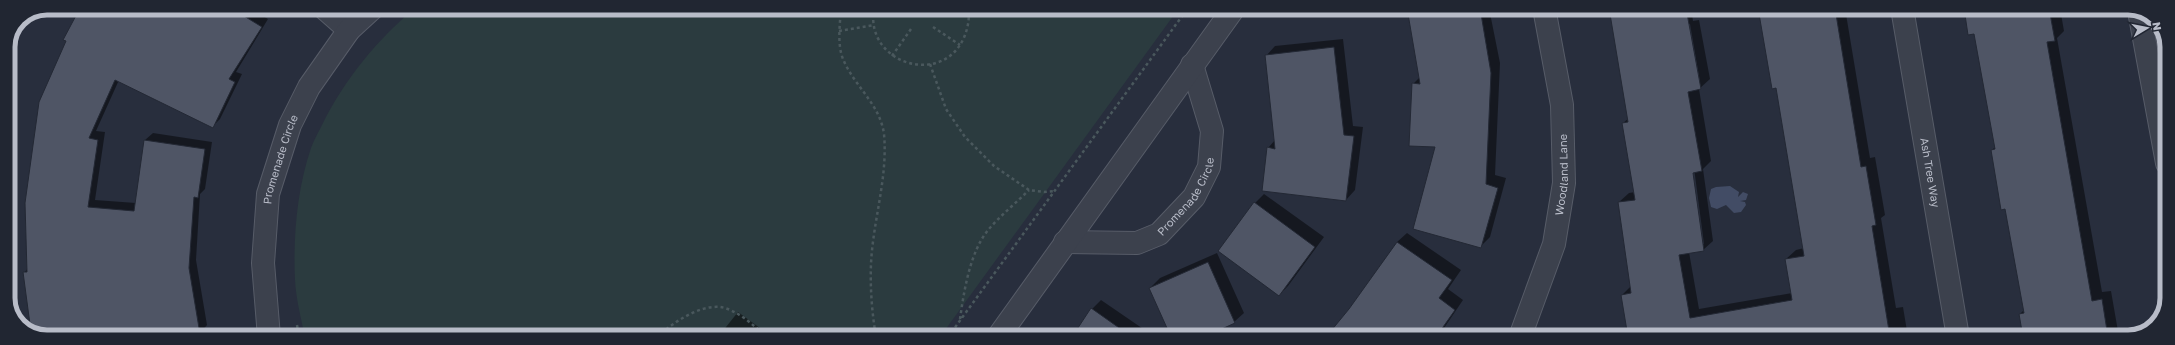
<svg xmlns="http://www.w3.org/2000/svg" width="2175" height="345" font-family="'Golos Text',sans-serif">
	<rect width="100%" height="100%" fill="#282e3d"/>
	<path fill="#2b3b3f" d="M415,8h764l-239,329h-635c-4,-19 -9,-38 -10,-57 -2,-43 2,-91 16,-132 3,-8 8,-17 12,-25 22,-44 54,-83 92,-115z"/>
	<path fill="#424c65" d="M1730,186l9,6 -1,5 5,-5 5,2 -2,6 -6,1 5,1 1,3 -5,7 -7,1 -8,-8 -9,4 -6,-2 -2,-9 2,-9 5,-2z"/>
	<path fill="#0007" fill-rule="evenodd" d="M81,8h169l18,11 -32,53 6,2 -22,45 -8,8 -93,-47 -23,51 9,1 -10,68 41,3 9,-63 8,-7 59,9 -7,47 -5,5 -4,66 11,65 -7,8 -176,-60 4,-5z
		M1408,8h81l11,55 -5,112 11,3 -16,59 -9,9 -44,-100 -24,-62 7,-7z
		M1610,8h81l2,13 6,-1 11,59 -11,10 12,72 -8,8 10,72 -10,9 -14,2 10,57 93,-16 -6,-34 10,-9 8,-2 -27,-161 -17,-75 -20,4 -1,-8h106l25,150 5,-1 10,58 -4,3 15,90 7,-1 5,30h-279l-7,-42 9,-9 -12,-84 10,-9 6,-1 -12,-69 6,-5zM1688,24h2l10,58h-2zM1692,168h2l10,76h-2z
		M1965,8h95l4,23 -7,7 45,254 9,-1 8,46h-95l-4,-23 4,-4 -18,-102 -14,-58 3,-3 -20,-114z
		M1343,39l10,87 10,1 -8,63 -9,10 -78,-52 7,-8 -9,-84 9,-10z
		M1264,194l60,43 -36,49 -9,9 -24,-92z
		M1407,233l54,37 -13,19 15,11 -25,37h-102l14,-27 47,-68z
		M1217,253l27,60 -10,9 -84,-34 10,-10z
		M1101,300l54,37h-82l19,-28z
		M738,312l34,25h-54z"/>
	<path fill="#4f5565" stroke="#232834" d="M80,8h151l31,19 -33,52 6,3 -22,46 -98,-48 -26,58 9,2 -10,67 46,4 10,-71 61,9 -7,49 -4,-1 -5,71 11,66 -16,3h-143l-10,-5 -8,-60h4l-2,-69 14,-101 27,-61 -3,-1z
		M1407,8h73l11,65 -5,111 12,4 -17,60 -68,-19 22,-82 -26,-1 3,-63 8,1z
		M1609,8h77l15,81 -13,3 14,79 -9,2 11,78 -25,4 11,63 102,-18 -7,-41 19,-3 -28,-168 -4,1 -14,-81h77l26,159 5,-1 10,59 -4,1 18,111h-262l-7,-42 10,-2 -13,-91 17,-2 -13,-77 6,-1z
		M1964,8h85l6,33 -8,1 45,259 10,-2 6,38h-85l-4,-23 5,-1 -19,-104 -4,1 -10,-60 4,-1 -21,-115 -6,1z
		M1334,47l10,88 10,1 -8,65 -84,-10 5,-44 8,2 -10,-94z
		M1254,202l61,45 -36,49 -61,-45z
		M1397,242l55,38 -13,18 16,12 -19,27h-110l23,-28z
		M1208,262l27,61 -31,14h-33l-22,-49z
		M1091,308l41,29h-60z"/>
	<g fill="none" stroke-linecap="round" stroke-linejoin="round">
		<g stroke="#575c68" stroke-width="24">
			<g id="minor">
				<path d="M324,8l25,22"/>
				<path id="s1" d="M1902,8l56,329"/>
				<path d="M2139,11l28,152"/>
				<path id="s2" d="M1065,242l72,1 22,-9 35,-37 15,-30 3,-36 -20,-66"/>
				<path id="s3" d="M269,337l-6,-74 5,-69 22,-69 19,-38 40,-57 24,-22"/>
				<path d="M998,337l236,-329"/>
				<path id="s4" d="M1520,337l34,-93 10,-61 -2,-78 -18,-97"/>
			</g>
		</g>
		<path stroke="#4a585d" stroke-width="2.5" stroke-dasharray="3 3" stroke-linecap="butt" d="M841,8c-1,16 -4,36 2,51 11,27 37,45 41,75 4,44 -11,86 -13,130 -1,24 1,49 5,73
			M874,8c-10,57 71,80 91,27 3,-8 5,-18 3,-27
			M968,10l13,-2
			M933,27l27,18
			M839,31l35,-6
			M892,56l19,-27
			M930,64l16,45 19,28 29,29 35,24 15,2 11,-1
			M960,319c4,-28 10,-68 29,-90 12,-14 27,-26 40,-39
			M297,325l2,12
			M657,337c16,-14 41,-32 63,-30 16,2 35,19 46,30
			M948,337l240,-329"/>
		<use href="#minor" stroke="#3c414d" stroke-width="22"/>
	</g>
	<g text-anchor="middle" stroke-width="3" stroke-linejoin="round" paint-order="stroke">
		<g font-size="11" fill="#b8bcc8" stroke="#212632">
			<text dy="4" stroke="none"><textPath href="#s3" startOffset="180">Promenade Circle</textPath></text>
			<text dy="4" stroke="none"><textPath href="#s1" startOffset="167">Ash Tree Way</textPath></text>
			<text dy="4" stroke="none"><textPath href="#s4" startOffset="169">Woodland Lane</textPath></text>
			<text dy="4" stroke="none"><textPath href="#s2" startOffset="143">Promenade Circle</textPath></text>
		</g>
	</g>
	<path d="M0 0H2175V345H0ZM47 15H2128A32 32 0 0 1 2160 47V298A32 32 0 0 1 2128 330H47A32 32 0 0 1 15 298V47A32 32 0 0 1 47 15Z" fill="#212632" fill-rule="evenodd"/>
	<path fill="none" stroke="#b8bcc8" stroke-width="5" d="M47 15H2128A32 32 0 0 1 2160 47V298A32 32 0 0 1 2128 330H47A32 32 0 0 1 15 298V47A32 32 0 0 1 47 15Z"/>
	<g transform="translate(2147 28) rotate(80)" stroke="#212632" stroke-width="3" paint-order="stroke">
	<path d="M0-3L7 15L0 10L-7 15Z" fill="#b8bcc8"/>
	<text y="-6" font-size="11" font-weight="bold" text-anchor="middle" fill="#b8bcc8">N</text>
	</g>
</svg>
